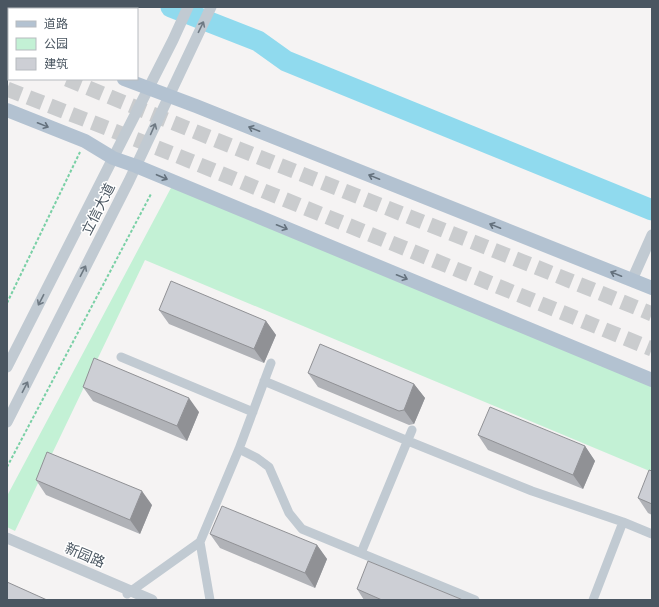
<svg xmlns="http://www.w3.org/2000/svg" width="659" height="607" font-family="Mulish,'Noto Sans SC',sans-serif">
	<rect width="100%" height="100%" fill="#f5f3f3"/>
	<path fill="#c3f1d5" d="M172,186l480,197v89l-507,-212 -130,271 -8,-4v-31z"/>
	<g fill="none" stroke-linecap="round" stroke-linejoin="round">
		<path stroke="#90daee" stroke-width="21" d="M171,7l87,34 28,20 366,149"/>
		<path stroke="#caccce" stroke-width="15" stroke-dasharray="15 8" stroke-linecap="butt" d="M7,54l2,1
			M67,79c194,81 390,155 585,235
			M7,89l166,65 479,195"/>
		<path stroke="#7ad0a6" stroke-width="2" stroke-dasharray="3 2" stroke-linecap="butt" d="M7,303l73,-151
			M7,467l144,-273"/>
		<path stroke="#c1cad2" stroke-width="9" d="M121,357l132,55
			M264,381l144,60 124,50 91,31
			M239,449l18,9 12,9 20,46 13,16 173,71
			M200,542l10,58
			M361,553l51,-123
			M127,594l73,-52 39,-93 32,-86
			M593,600l30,-78 29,12"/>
		<path stroke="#c1cad2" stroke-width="11" d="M632,280l20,-45
			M7,367l166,-327 15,-33
			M7,422l122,-241 82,-174
			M7,538l145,62"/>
		<path stroke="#b3c2d1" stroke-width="14" d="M7,33h2
			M124,79l72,27 456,182
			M7,110l78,31 28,17 23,8 516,214"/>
	</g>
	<path fill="#b0b2b7" d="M159,310l107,11 10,14 -12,28 -95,-39z
		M308,373l106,11 11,14 -11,26 -5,1 -91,-38z
		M83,387l116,25 -12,29 -94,-40z
		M478,435l107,11 10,15 -12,28 -95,-39z
		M652,471v44l-4,-2 -10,-15z
		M36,480l116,25 -12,29 -94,-39z
		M210,534l107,11 10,14 -12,29 -95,-40z
		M357,589l106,11h-99z"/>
	<path fill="#909195" d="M266,321l10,14 -12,28 -10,-14z
		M414,384l11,14 -11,26 -10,-14z
		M189,398l10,14 -12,29 -10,-15z
		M585,446l10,15 -12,28 -10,-14z
		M142,491l10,14 -12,29 -10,-14z
		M317,545l10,14 -12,29 -10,-15z"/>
	<path fill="#cdcfd5" stroke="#909195" d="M171,281l95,40 -12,28 -95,-39z
		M320,344l94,40 -10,26 -5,1 -91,-38z
		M94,358l95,40 -12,28 -94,-39z
		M490,407l95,39 -12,29 -95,-40z
		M47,452l95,39 -12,29 -94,-40z
		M649,470l3,1v33l-14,-6z
		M222,506l95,39 -12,28 -95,-39z
		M368,561l95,39h-81l-25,-11z
		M7,582l40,18h-40z"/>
	<defs><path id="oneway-shaft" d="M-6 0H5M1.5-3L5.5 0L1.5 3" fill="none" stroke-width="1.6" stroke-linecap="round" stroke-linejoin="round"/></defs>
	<g stroke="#6e7983">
		<use href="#oneway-shaft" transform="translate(201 27) rotate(-64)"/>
		<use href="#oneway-shaft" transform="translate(153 129) rotate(-66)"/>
		<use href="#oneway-shaft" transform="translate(83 271) rotate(-63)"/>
		<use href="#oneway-shaft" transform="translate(41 300) rotate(117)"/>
		<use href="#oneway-shaft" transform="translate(25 387) rotate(-63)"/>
	</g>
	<g stroke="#64717d">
		<use href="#oneway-shaft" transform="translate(43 125) rotate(22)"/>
		<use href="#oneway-shaft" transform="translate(254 129) rotate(-158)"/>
		<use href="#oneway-shaft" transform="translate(162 177) rotate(23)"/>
		<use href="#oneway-shaft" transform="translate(374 177) rotate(-158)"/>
		<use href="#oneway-shaft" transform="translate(495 226) rotate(-158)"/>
		<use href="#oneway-shaft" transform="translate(282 227) rotate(22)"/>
		<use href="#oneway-shaft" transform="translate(616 274) rotate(-158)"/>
		<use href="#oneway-shaft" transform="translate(402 277) rotate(22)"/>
	</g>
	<g text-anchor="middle" stroke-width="3" stroke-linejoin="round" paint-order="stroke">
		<g font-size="14" fill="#4a5661" stroke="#fff">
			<text transform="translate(98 209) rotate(-63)" y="5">立信大道</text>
			<text transform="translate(85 555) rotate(23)" y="5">新园路</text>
		</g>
	</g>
	<rect width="659" height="607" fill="none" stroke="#4a5661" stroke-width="16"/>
	<rect x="8" y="8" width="130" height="72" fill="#ffffff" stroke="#b7bbc0"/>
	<rect x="16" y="21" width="20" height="6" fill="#b3c2d1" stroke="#b7bbc0"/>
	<text x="44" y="28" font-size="12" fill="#4a5661">道路</text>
	<rect x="16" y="38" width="20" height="12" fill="#c3f1d5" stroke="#b7bbc0"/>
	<text x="44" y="48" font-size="12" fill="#4a5661">公园</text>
	<rect x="16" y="58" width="20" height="12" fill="#cdcfd5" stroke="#b7bbc0"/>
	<text x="44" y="68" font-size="12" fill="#4a5661">建筑</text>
</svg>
